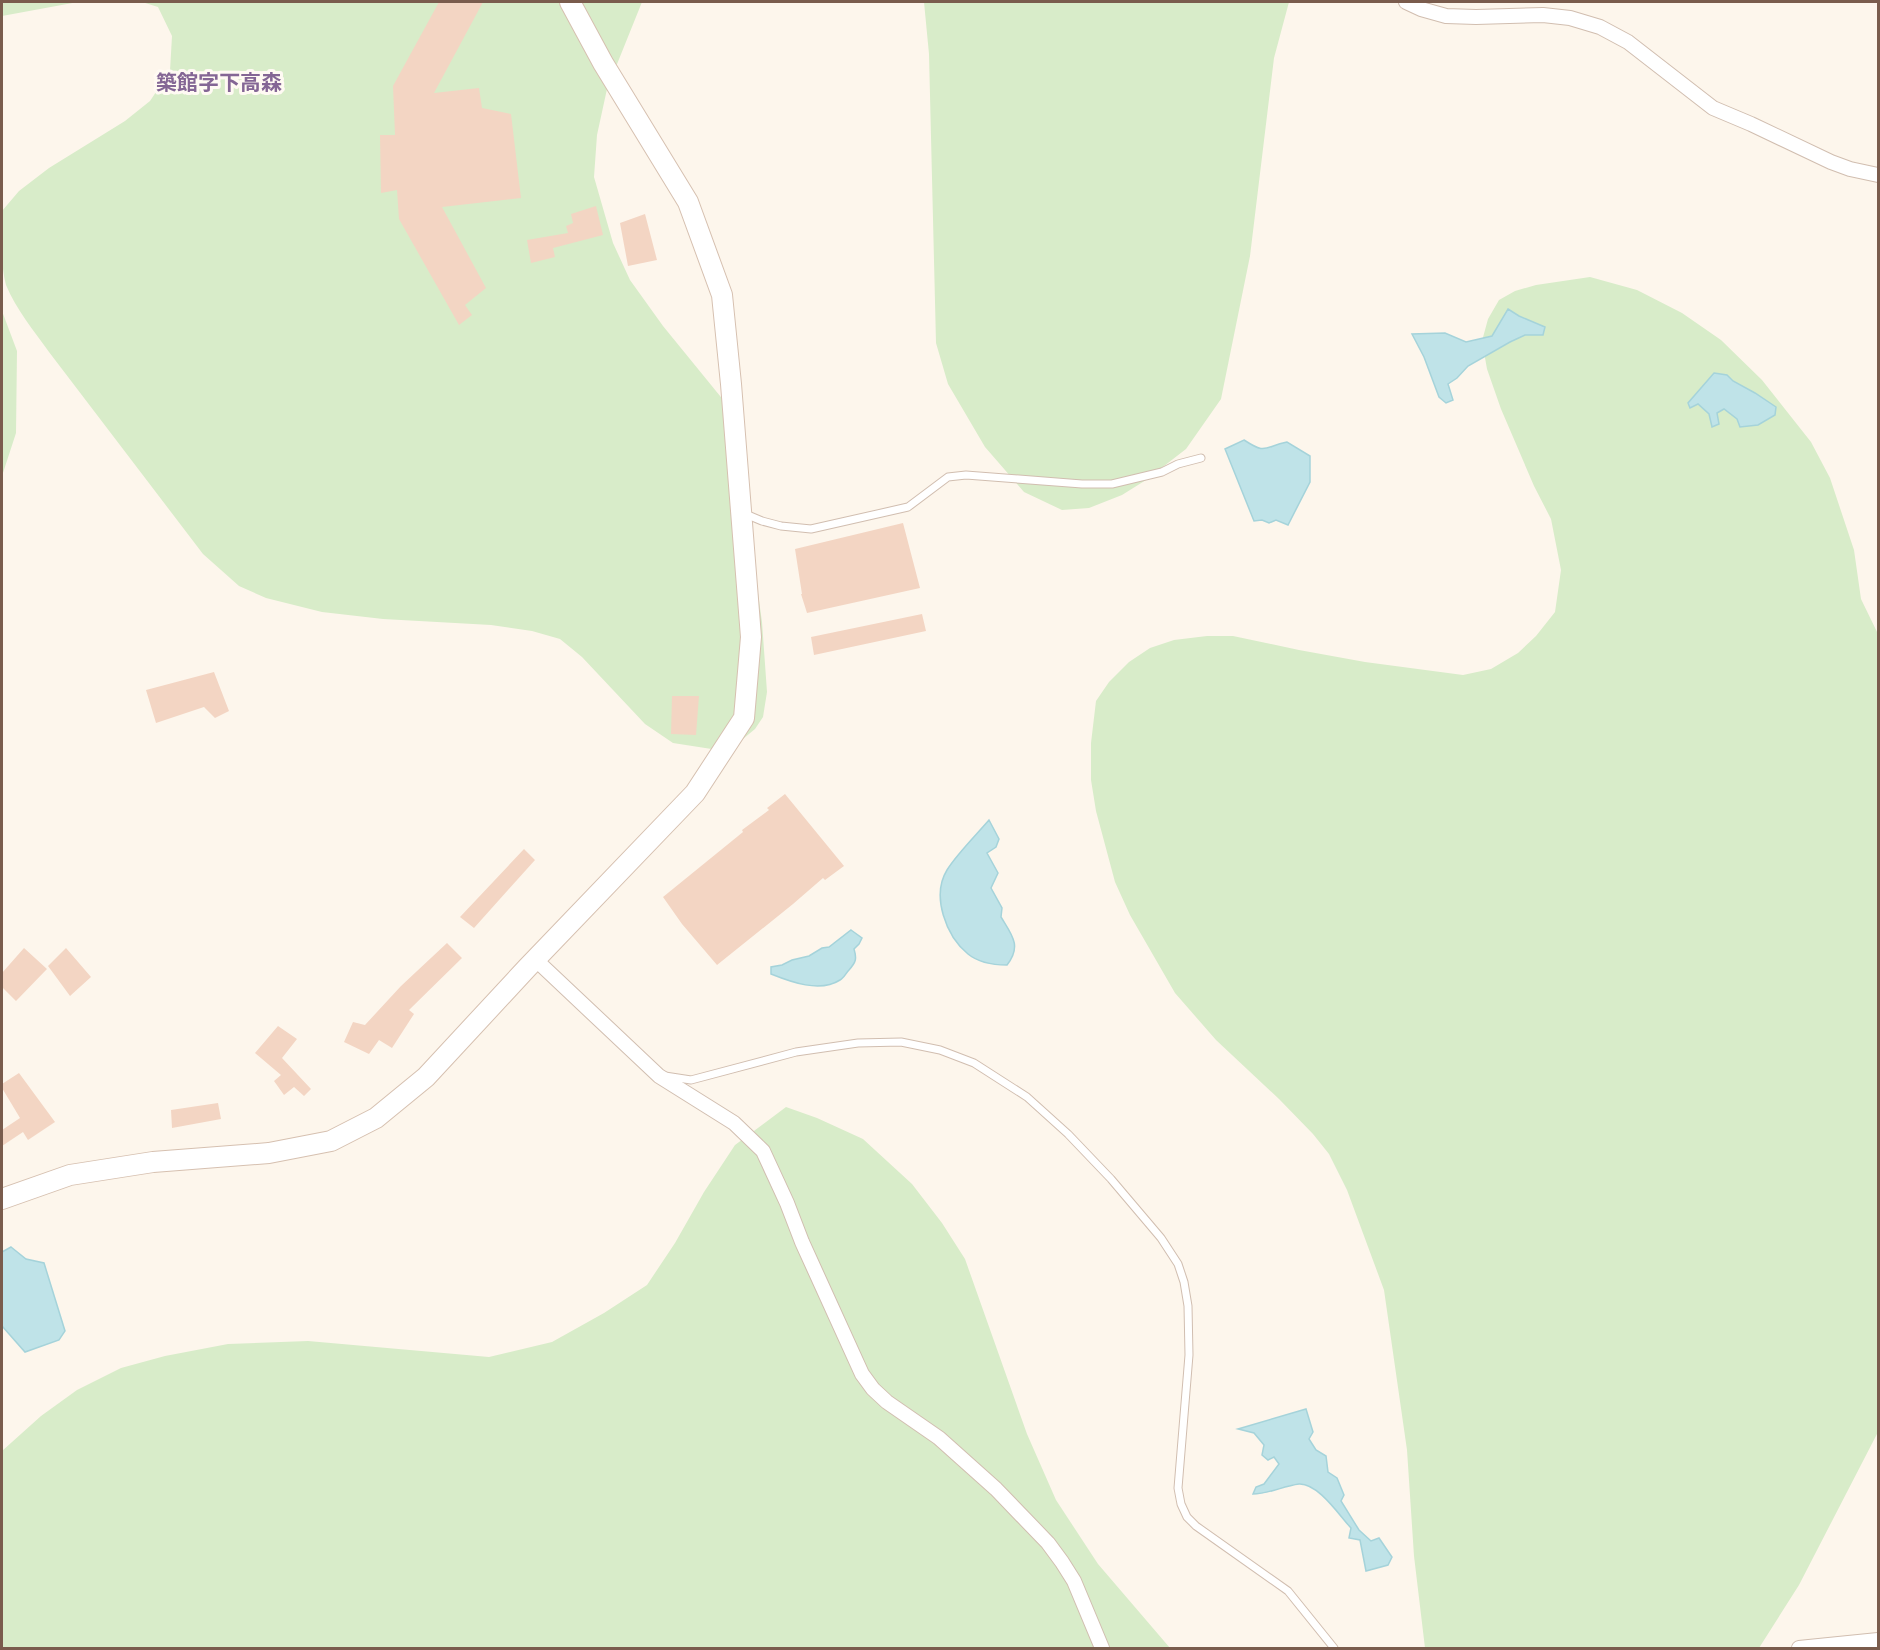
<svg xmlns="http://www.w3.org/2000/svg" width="1880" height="1650" font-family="Ubuntu,'Noto Sans JP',sans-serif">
	<rect width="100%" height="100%" fill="#fdf6ec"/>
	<path fill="#d8ecc9" d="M2,2h76l-76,14z
		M142,2h500l-35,87 -10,46 -3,42 19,66 17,37 33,46 66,81 16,93 17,122 5,70 -4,25 -8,12 -17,14 -20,7 -45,-7 -28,-19 -63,-67 -22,-18 -28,-8 -41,-6 -108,-6 -61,-7 -56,-14 -27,-12 -36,-32 -154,-202c-15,-21 -33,-43 -43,-67 -6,-22 -4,-51 -4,-74l17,-20 30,-23 76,-47 25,-20 20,-30 2,-35 -14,-29z
		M924,2h365l-15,56 -24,198 -29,143 -35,50 -40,31 -24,15 -33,13 -27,2 -38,-18 -39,-45 -37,-63 -12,-41 -7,-289z
		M1590,277l47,13 45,23 39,27 41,40 49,62 19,36 24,72 7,49 17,35v798l-79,153 -40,63h-334l-11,-92 -7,-106 -23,-160 -37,-100 -18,-36 -16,-20 -34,-35 -63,-59 -41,-47 -45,-78 -15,-33 -19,-71 -5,-31v-37l5,-42 13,-19 20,-20 21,-14 24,-8 33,-4h26l66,14 66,12 98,13 28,-6 27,-16 18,-17 19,-24 6,-42 -10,-51 -17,-33 -33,-77 -14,-40 -5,-28 6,-22 11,-19 16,-9 21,-6z
		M2,311l15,40 -1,82 -14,43z
		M786,1107l31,11 46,21 49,45 30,39 23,36 62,175 29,66 42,64 72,84h-1168v-197l39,-35 36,-26 44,-22 44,-12 63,-12 80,-3 181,16 63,-15 52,-29 43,-28 28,-42 29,-51 31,-47z"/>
	<path fill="#bfe3e8" stroke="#a5d3da" stroke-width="1.5" d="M1508,309l11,7 26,11 -2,8h-18l-15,7 -42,24 -11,12 -9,6 5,16 -7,3 -7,-6 -15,-40 -12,-23 33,-1 21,9 26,-6z
		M1714,373l13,2 6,6 22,12 21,14 -1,8 -17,10 -18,2 -3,-8 -13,-10 -7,4 2,11 -7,3 -3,-13 -11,-10 -8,4 -2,-5z
		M1244,440c23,15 19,7 43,2l23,14v26l-22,43 -12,-5 -7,3 -7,-3 -8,1 -29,-72z
		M989,820l10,19 -3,8 -9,6 11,20 -7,15 11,20 -1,9c11,18 21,29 6,48 -14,0 -28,-2 -39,-11 -22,-18 -37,-58 -21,-84 9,-15 30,-36 42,-50z
		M851,930l11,8 -3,6 -5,5c3,10 2,13 -5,21 -3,3 -5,8 -9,10 -20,13 -49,2 -69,-6v-7l11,-2 10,-5 17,-4 13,-8 7,-1z
		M11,1247l15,12 18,4 21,68 -6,9 -34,12 -23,-26v-74z
		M1306,1409l7,23 -4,7 7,11 10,6 2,16 9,6 7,17 -3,6 18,29 12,11 8,-3 13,19 -4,8 -22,6 -6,-31 -11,-2 2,-10c-12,-13 -33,-45 -52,-44 -16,2 -30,10 -46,10l3,-7 8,-3 15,-20 -5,-7 -6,3 -6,-5 2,-10 -10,-12 -16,-4z"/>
	<path fill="#f3d5c3" d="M439,2h44l-49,91 45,-5 3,20 29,6 10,84 -79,9 44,81 -21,17 7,10 -13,10 -60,-106 -2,-29 -16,3 -1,-58h15l-2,-49z
		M596,206l7,29 -50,13 2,9 -24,6 -4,-23 41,-7 -2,-7 7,-3 -2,-9z
		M645,214l12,46 -29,6 -8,-43z
		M903,523l17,65 -113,25 -6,-19h1l-7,-45z
		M922,614l4,17 -112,24 -3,-18z
		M214,672l15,39 -14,7 -11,-11 -48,16 -10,-33z
		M672,696h27l-3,39 -25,-1z
		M785,794l59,72 -19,14 -2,-2 -30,26 -76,61 -35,-41 -19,-27 80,-65 -1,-2 27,-20 -2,-2z
		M524,849l11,11 -61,68 -14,-11z
		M447,943l15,15 -53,52 5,4 -22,34 -13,-8 -10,14 -25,-12 9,-20 12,3 36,-39z
		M24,948l23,21 -31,32 -14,-14v-14z
		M66,948l25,29 -21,19 -22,-30z
		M278,1026l19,13 -15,19 29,31 -7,7 -10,-9 -10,8 -10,-14 7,-6 -26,-22z
		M19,1073l36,49 -27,18 -5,-8 -21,14v-16l18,-12 -18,-30v-4z
		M218,1103l3,16 -49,9 -1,-18z"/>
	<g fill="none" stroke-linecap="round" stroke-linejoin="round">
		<g stroke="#d1beb0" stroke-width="9">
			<path id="lane" d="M743,513l19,8 19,5 30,3 97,-22 40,-30 18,-2 116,9h30l50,-12 16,-8 23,-6
				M665,1076l26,4 105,-28 62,-9 43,-1 39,8 34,13 53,34 41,37 43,45 50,59 17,26 6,18 4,24 1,49 -11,133 3,16 6,13 9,9 92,65 46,57"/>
		</g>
		<g stroke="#d1beb0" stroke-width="16">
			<path id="street" d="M1406,2l15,7 25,7 30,1 67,-2 27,3 30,9 28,15 85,66 38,16 80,38 19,7 28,6
				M536,960l123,116 75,47 29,28 24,52 15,39 60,132 11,15 14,13 52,36 57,51 52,54 14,19 12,19 28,67
				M1799,1648l79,-8"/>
		</g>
		<g stroke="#d6c0b0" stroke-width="22">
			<path id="secondary" d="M2,1199l68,-24 83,-13 116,-9 62,-12 45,-23 50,-41 101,-109 168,-175 49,-75 7,-81 -20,-253 -9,-89 -34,-93 -85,-139 -33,-61"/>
		</g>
		<use href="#lane" stroke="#fff" stroke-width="7"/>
		<use href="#street" stroke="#fff" stroke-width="14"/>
		<use href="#secondary" stroke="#fff" stroke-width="20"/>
	</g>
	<g text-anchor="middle" stroke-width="6" stroke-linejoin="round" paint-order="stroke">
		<g font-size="21" font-weight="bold" fill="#846695" stroke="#fffaf3">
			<text x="219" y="90">築館字下高森</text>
		</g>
	</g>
	<rect width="1880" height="1650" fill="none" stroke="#7a5c4d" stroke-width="6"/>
</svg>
